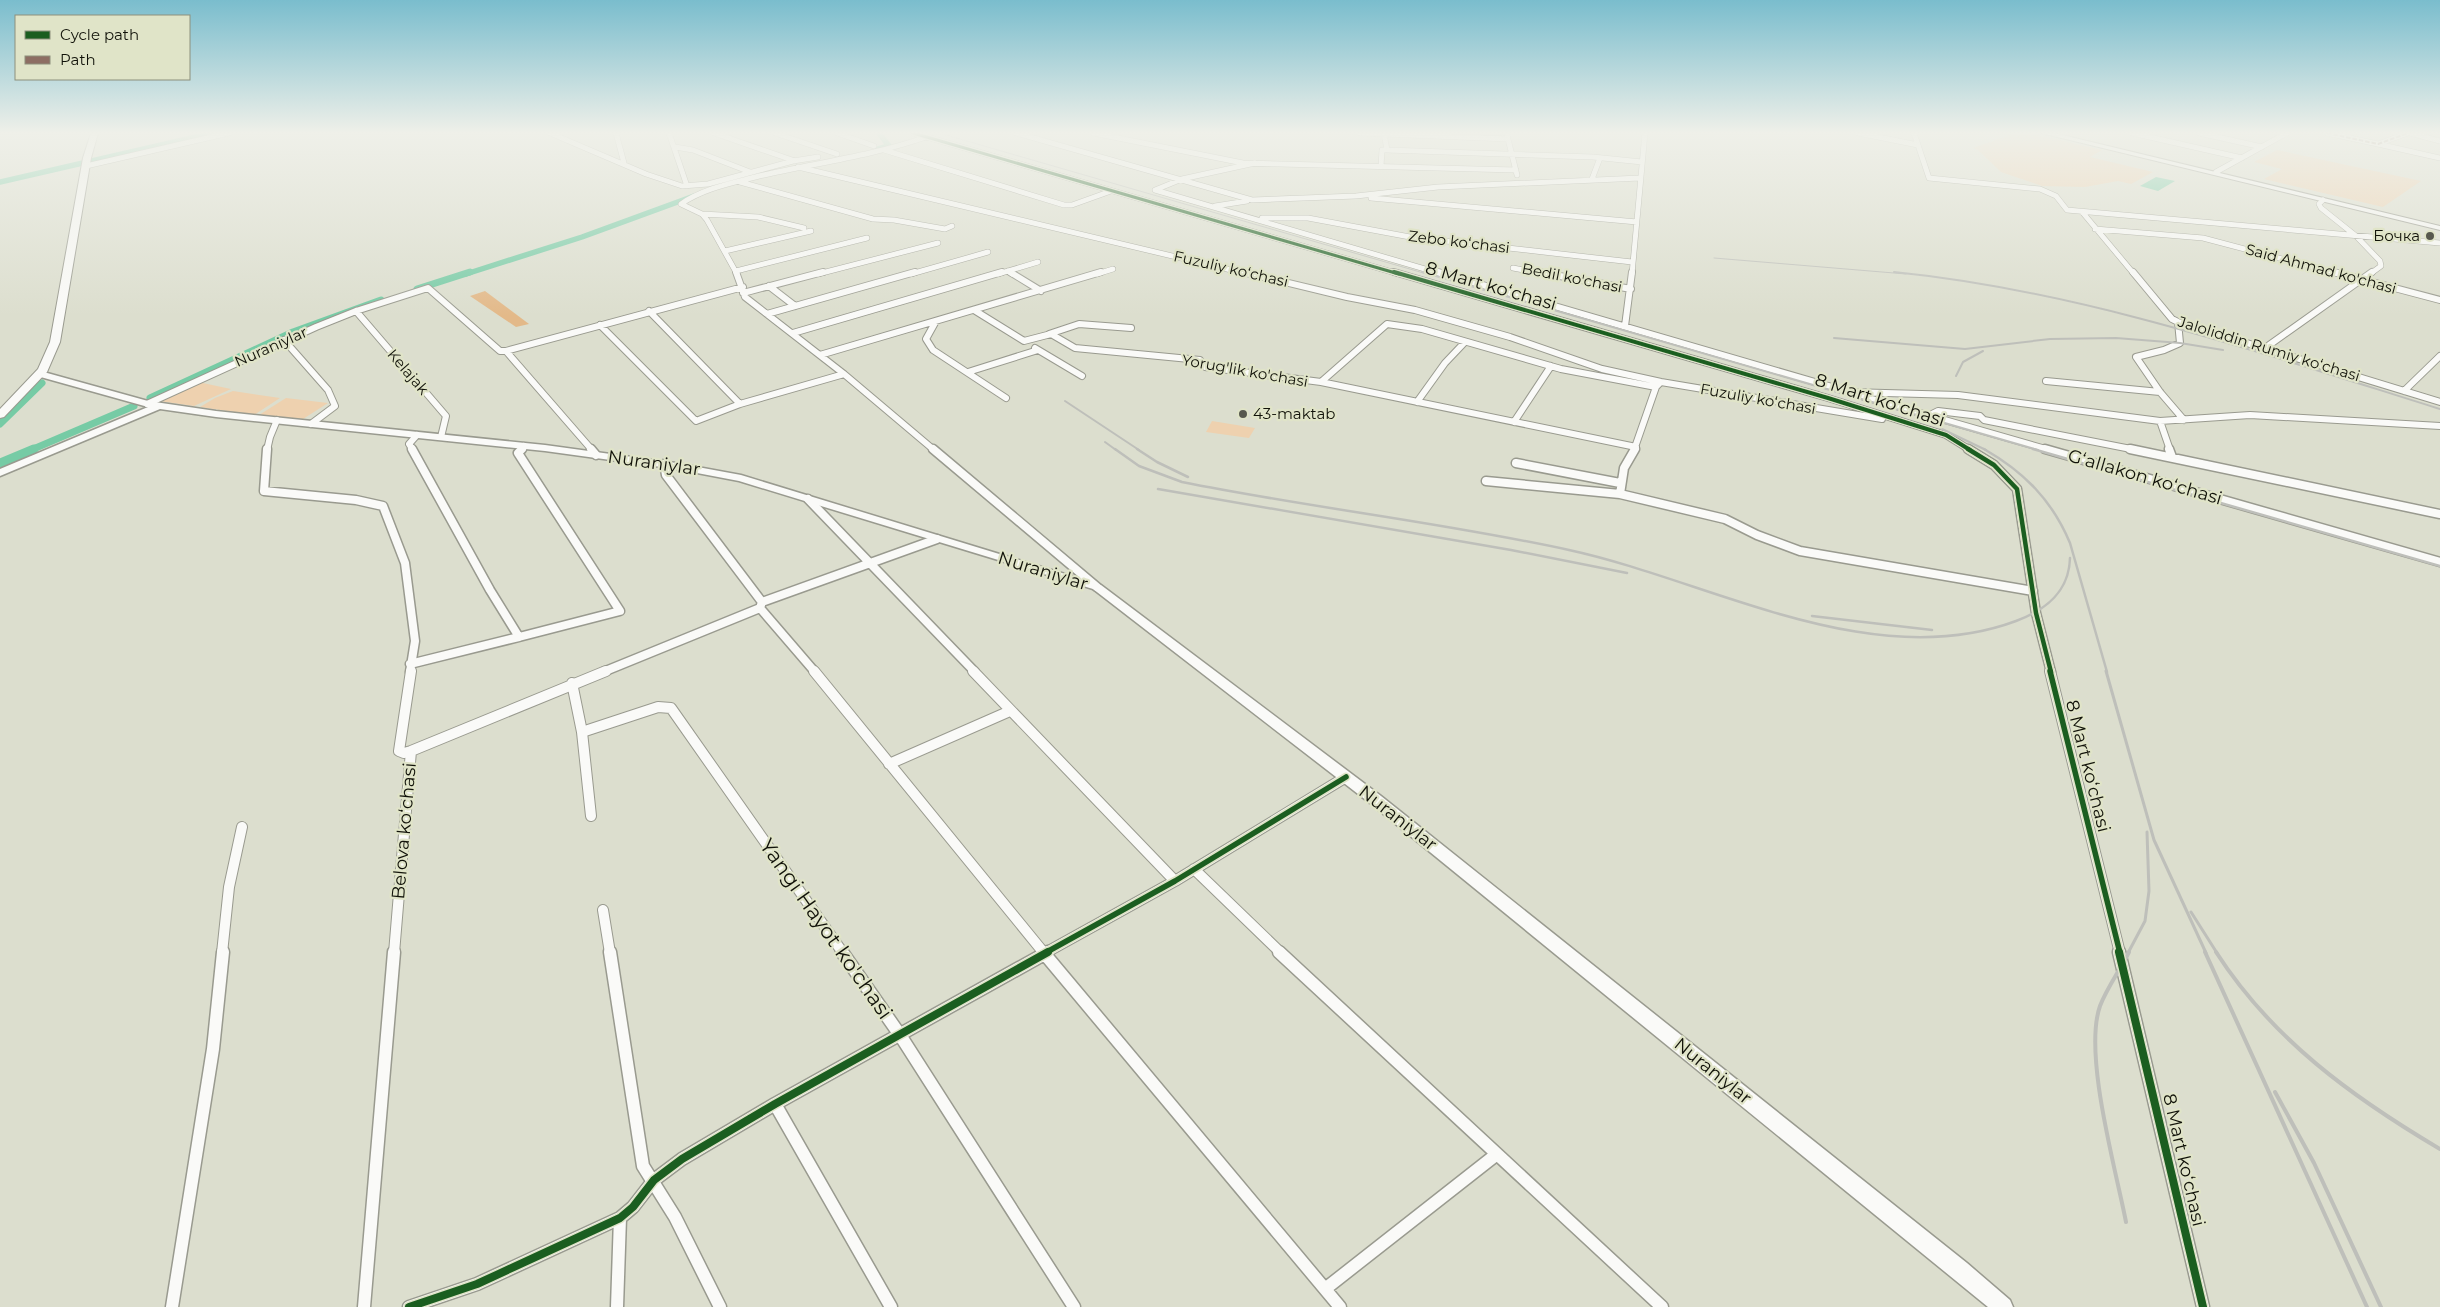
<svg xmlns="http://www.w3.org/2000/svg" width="2440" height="1307" font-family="Montserrat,sans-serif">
	<rect width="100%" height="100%" fill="#dcdece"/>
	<path fill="#eed1af" d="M2016,133h14l72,17 -12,7 63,15 -22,12 -13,-3 -33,6 -43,-1 -41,-14 -23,-22 -5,-2z
		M2277,150l144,31 -38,26 -119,-28 18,-10 -28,-7z
		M198,382l33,7 -37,17 -35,-5z
		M233,391l47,7 -26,17 -54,-8 15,-9z
		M286,398l42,5 -25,16 -44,-4z
		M1212,421l43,7 -6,10 -43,-6z"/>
	<path fill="#e3b989" d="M485,291l44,33 -13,3 -46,-31z"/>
	<path fill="#76cba5" d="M2156,177l19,4 -17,10 -18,-5z"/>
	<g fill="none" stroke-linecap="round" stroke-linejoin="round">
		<path stroke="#76cba5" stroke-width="5.5" d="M878,149l11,-3 -10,-13
			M0,182l213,-49
			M466,274l116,-37 112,-41"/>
		<path stroke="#76cba5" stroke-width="7" d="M417,289l53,-17
			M150,398l143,-66 88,-32
			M0,424l42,-41
			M31,450l103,-44"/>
		<path stroke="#76cba5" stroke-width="9" d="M0,463l34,-14"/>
		<g stroke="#999a8f" stroke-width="6">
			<path id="minor-far4" d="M550,133l96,41 36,12 26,-2 85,-23 25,-4
				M616,133l8,30
				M669,133l18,53
				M714,133l81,28
				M775,133l62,21
				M837,133l37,13
				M913,133l486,141
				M1016,133l236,67 104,-4 82,-9 202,-9
				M1093,133l150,30 273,7
				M1360,133l148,6
				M1384,133l3,17 206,7 49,5
				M1858,133l60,12
				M1914,133l15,45 111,11 16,7 11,14 373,33
				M2132,133l110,25
				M2199,133l63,14
				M2327,133l51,11 30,-11
				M2410,133l30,8
				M1507,135l10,40
				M2378,144l62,14
				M675,147l18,3 57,22
				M884,150l180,55h8l39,-14
				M1255,163l-73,16 -27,11 287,84
				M86,166l143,-33
				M1381,166l1,-16h5
				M798,167l450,107
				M2216,172l71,-39
				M1592,179l8,-21
				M740,182l133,37 21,1 51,9 7,-3
				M1371,198l266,24
				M2323,200l-4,4 2,4 35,28 24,25 1,5 -11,8
				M1215,206l32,-5
				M2083,213l51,61
				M702,214l56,3 46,11
				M1262,218h46l102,19 222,25
				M2095,229l108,9 136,36
				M725,251l86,-20
				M1513,268l32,6
				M736,271l131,-33
				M1008,271l4,3
				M737,274l-30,-54 -5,-6 -21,-10c23,-16 52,-21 78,-28 56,-13 113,-20 167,-39
				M818,274l120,-31
				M911,274l77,-22
				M998,274l40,-12
				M1097,274l16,-5
				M1632,274l13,-141"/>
		</g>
		<g stroke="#999a8f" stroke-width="8">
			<path id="minor-far3" d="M736,272l9,25 99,77 90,76
				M1010,272l31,19
				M1243,272l104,25 68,13 95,27 92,32 59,13 221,37
				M1394,272l434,126 118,37 24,15
				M1438,272l411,120 109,3 202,26 90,-6 190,11
				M1538,272l93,17
				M2133,272l39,47 6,3 262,80
				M2334,272l106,28
				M769,286l26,20
				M743,293l80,-21
				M974,310l50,31 27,-7 24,14 125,12 5,7 116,15
				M356,311l90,105 -5,21
				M649,311l91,93
				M767,314l148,-42
				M936,321l-10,18 7,11 73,48
				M2178,322l2,21 -16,7 -28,7 24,35 24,28
				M600,325l96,96 44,-17 104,-30
				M1625,326l7,-54
				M793,333l209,-61
				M1049,334l30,-10 52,4
				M284,340l44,50 7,16 -24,18
				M1035,348l47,28
				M2265,348l107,-76
				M506,351l237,-64
				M820,355l281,-83
				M968,372l70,-22
				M2046,381l114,11
				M2404,391l36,-35
				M1854,394l195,56
				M1417,402l28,-39 19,-20
				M147,404l169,-77 40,-16 72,-23 72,63h6l86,99
				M1928,416l10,-5 42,5 4,4 152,30
				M2160,421l10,29
				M1514,422l37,-56
				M1636,447l-315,-65 66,-58 35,5 139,40 95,18
				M267,450l3,-13 7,-17
				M413,450l-4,-6 8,-9
				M521,450l3,-4
				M1634,450l22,-63 4,-4"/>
		</g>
		<g stroke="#999a8f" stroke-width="11">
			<path id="minor-far2" d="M267,449l-3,42 92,9 27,6 22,57 10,78 -5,31
				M412,449l78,141 29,47 101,-26 -102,-158 4,-4
				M591,449l5,6
				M933,449l164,138
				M1968,449l26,16 23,24 19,124 15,59
				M2045,449l395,113
				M2130,449l310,65
				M2169,449l3,8
				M1516,463l104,20
				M664,464l2,11 96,127
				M1486,481l134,13 105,25 32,16 43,16 233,40
				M1620,494l4,-26 11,-19
				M808,499l167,173
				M760,608l55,64
				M410,664l109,-27
				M603,672l157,-64 2,-6 175,-63"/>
		</g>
		<g stroke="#999a8f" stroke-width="12">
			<path id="minor-far1" d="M814,671l230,282
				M973,671l202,210
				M2050,671l70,282
				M572,683l10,49 9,84
				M582,732l76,-25 13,1 172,245
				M411,751l195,-80
				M889,764l121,-53
				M1194,869l87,84
				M603,910l7,43
				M222,953l7,-66 13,-60
				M394,953l17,-202 -7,2 -5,-2 12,-80
				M1045,953l130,-72 171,-104"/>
		</g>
		<g stroke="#999a8f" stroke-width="15">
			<path id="minor" d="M610,952l33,214 32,51 45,90
				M842,952l58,83 174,272
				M1043,952l297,355
				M1279,952l383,355
				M2119,952l84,355
				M775,1104l116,203
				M1325,1289l172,-135
				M172,1307l41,-258 10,-97
				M364,1307l30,-355
				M409,1307l68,-23 143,-66 13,-11 21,-27 28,-21 93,-55 273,-152
				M617,1307l3,-89"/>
		</g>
		<g stroke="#999a8f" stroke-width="3">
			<path id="secondary" d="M40,371l108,30 68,10 329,34 131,18 65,12 360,110 280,211 586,467 43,37 3,7h-25l-617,-503 -278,-215 -354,-108 -63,-12 -131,-18 -329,-34 -56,-8 -160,67v-7l148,-62 -111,-31v-4z"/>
		</g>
		<g stroke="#999a8f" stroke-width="2">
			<path id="primary" d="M91,133h7l-7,25 -31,184 -13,30 -43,45 -4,1v-9l38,-40 12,-27 33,-184z
				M2041,133h13l386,93v4z"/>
		</g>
		<use href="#minor-far4" stroke="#fafaf8" stroke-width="5"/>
		<use href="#minor-far3" stroke="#fafaf8" stroke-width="6"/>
		<use href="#minor-far2" stroke="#fafaf8" stroke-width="8"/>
		<use href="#minor-far1" stroke="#fafaf8" stroke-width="10"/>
		<use href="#minor" stroke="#fafaf8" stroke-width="12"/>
		<use href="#secondary" fill="#fafaf8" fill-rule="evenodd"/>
		<use href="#primary" fill="#fafaf8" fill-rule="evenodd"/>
		<path stroke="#bebfba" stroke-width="1" d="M939,133l488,141
			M1714,258l192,16"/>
		<path stroke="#bebfba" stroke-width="2" d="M1422,272l616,178
			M1894,272c188,19 367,81 546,137
			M1834,338l131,11 85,-10 66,-1 64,5 43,7
			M1956,376l7,-14 20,-11
			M1065,401l74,49
			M1940,428l46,22
			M1105,442l11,8"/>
		<path stroke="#bebfba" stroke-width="2.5" d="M1115,449l24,17 43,16c129,26 259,40 387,68 139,30 302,125 447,71 30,-11 53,-29 54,-63
			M1137,449l20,13 31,15
			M1984,449c40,23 68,51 86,94l37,129
			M2033,449l407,117
			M1158,489l353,61 116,23
			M1812,616l120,14"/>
		<path stroke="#bebfba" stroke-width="3" d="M2106,671l48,169 52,113
			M2191,912l26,41
			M2128,953l17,-32 4,-30 -2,-59"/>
		<path stroke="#bebfba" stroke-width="4" d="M2205,952l162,355
			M2216,952c56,87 136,145 224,197
			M2275,1092l39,71 67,144
			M2126,1222c-10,-52 -43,-168 -26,-216 7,-18 20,-36 29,-54"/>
		<path stroke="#8d6e63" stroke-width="2" stroke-dasharray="4.5 2" stroke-linecap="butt" d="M2327,133l51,11 30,-11"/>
		<g stroke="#e0e4c8" stroke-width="5">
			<path id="cycleway-far4" d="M913,133l486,141"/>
		</g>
		<g stroke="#e0e4c8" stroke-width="6">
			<path id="cycleway-far3" d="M1394,272l434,126 118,37 24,15"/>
		</g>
		<g stroke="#e0e4c8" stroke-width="8">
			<path id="cycleway-far2" d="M1968,449l26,16 23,24 19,124 15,59"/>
		</g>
		<g stroke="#e0e4c8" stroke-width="9">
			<path id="cycleway-far1" d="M2050,671l70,282
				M1045,953l130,-72 171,-104"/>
		</g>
		<g stroke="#e0e4c8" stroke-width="11">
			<path id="cycleway" d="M2119,952l84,355
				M409,1307l68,-23 143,-66 13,-11 21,-27 28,-21 93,-55 273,-152"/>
		</g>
		<use href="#cycleway-far4" stroke="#1b5e20" stroke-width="3"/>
		<use href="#cycleway-far3" stroke="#1b5e20" stroke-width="4"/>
		<use href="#cycleway-far2" stroke="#1b5e20" stroke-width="4.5"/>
		<use href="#cycleway-far1" stroke="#1b5e20" stroke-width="5.5"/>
		<use href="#cycleway" stroke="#1b5e20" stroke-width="8"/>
	</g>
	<linearGradient id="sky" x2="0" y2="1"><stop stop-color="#7abdcd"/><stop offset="0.42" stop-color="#eff0e9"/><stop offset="1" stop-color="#eff0e9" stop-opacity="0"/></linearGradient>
	<rect width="2440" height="316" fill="url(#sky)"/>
	<g fill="#58594e" stroke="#e0e4c8" stroke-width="2">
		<circle cx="2430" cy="236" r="5"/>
		<circle cx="1243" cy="414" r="5"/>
	</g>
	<g text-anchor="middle" stroke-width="4.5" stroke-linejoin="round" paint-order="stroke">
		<g font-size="15" fill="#111209" stroke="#e0e4c8" text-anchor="end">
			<text x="2420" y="241">Бочка</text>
			<text x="1253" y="419" text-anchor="start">43-maktab</text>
		</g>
		<g font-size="15" fill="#111209" stroke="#e0e4c8">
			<text transform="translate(1459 242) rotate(7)" y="5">Zebo koʻchasi</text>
			<text transform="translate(1231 269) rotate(13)" y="5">Fuzuliy koʻchasi</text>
			<text transform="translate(2321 269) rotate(15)" y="5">Said Ahmad ko'chasi</text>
			<text transform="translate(1572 278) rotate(11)" y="5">Bedil ko'chasi</text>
			<text transform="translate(271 347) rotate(-24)" y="5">Nuraniylar</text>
			<text transform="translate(2269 349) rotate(17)" y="5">Jaloliddin Rumiy koʻchasi</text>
			<text transform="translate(1245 371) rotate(10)" y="5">Yorug'lik ko'chasi</text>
			<text transform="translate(408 372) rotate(49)" y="5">Kelajak</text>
			<text transform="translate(1758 399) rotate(10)" y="5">Fuzuliy koʻchasi</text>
		</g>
		<g font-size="18" fill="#111209" stroke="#e0e4c8">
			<text transform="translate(1491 286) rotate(16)" y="6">8 Mart koʻchasi</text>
			<text transform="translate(1880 400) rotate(18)" y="6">8 Mart koʻchasi</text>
			<text transform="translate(654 463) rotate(8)" y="6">Nuraniylar</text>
			<text transform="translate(2145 477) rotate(16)" y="6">Gʻallakon koʻchasi</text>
			<text transform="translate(1043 571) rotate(17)" y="6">Nuraniylar</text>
			<text transform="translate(2088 766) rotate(76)" y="6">8 Mart koʻchasi</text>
			<text transform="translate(1398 818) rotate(38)" y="6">Nuraniylar</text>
			<text transform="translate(404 831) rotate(-85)" y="6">Belova koʻchasi</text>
			<text transform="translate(1713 1071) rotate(39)" y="6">Nuraniylar</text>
			<text transform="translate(2184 1160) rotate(77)" y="6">8 Mart koʻchasi</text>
		</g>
		<g font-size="21" fill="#111209" stroke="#e0e4c8">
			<text transform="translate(826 929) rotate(55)" y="7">Yangi Hayot ko'chasi</text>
		</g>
	</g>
	<rect x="15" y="15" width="175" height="65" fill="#e0e4c8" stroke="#8d907c"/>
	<rect x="25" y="31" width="25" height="8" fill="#1b5e20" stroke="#8d907c"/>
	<text x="60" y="40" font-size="15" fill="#111209">Cycle path</text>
	<rect x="25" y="56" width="25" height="8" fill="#8d6e63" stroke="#8d907c"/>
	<text x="60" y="65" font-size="15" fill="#111209">Path</text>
</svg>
